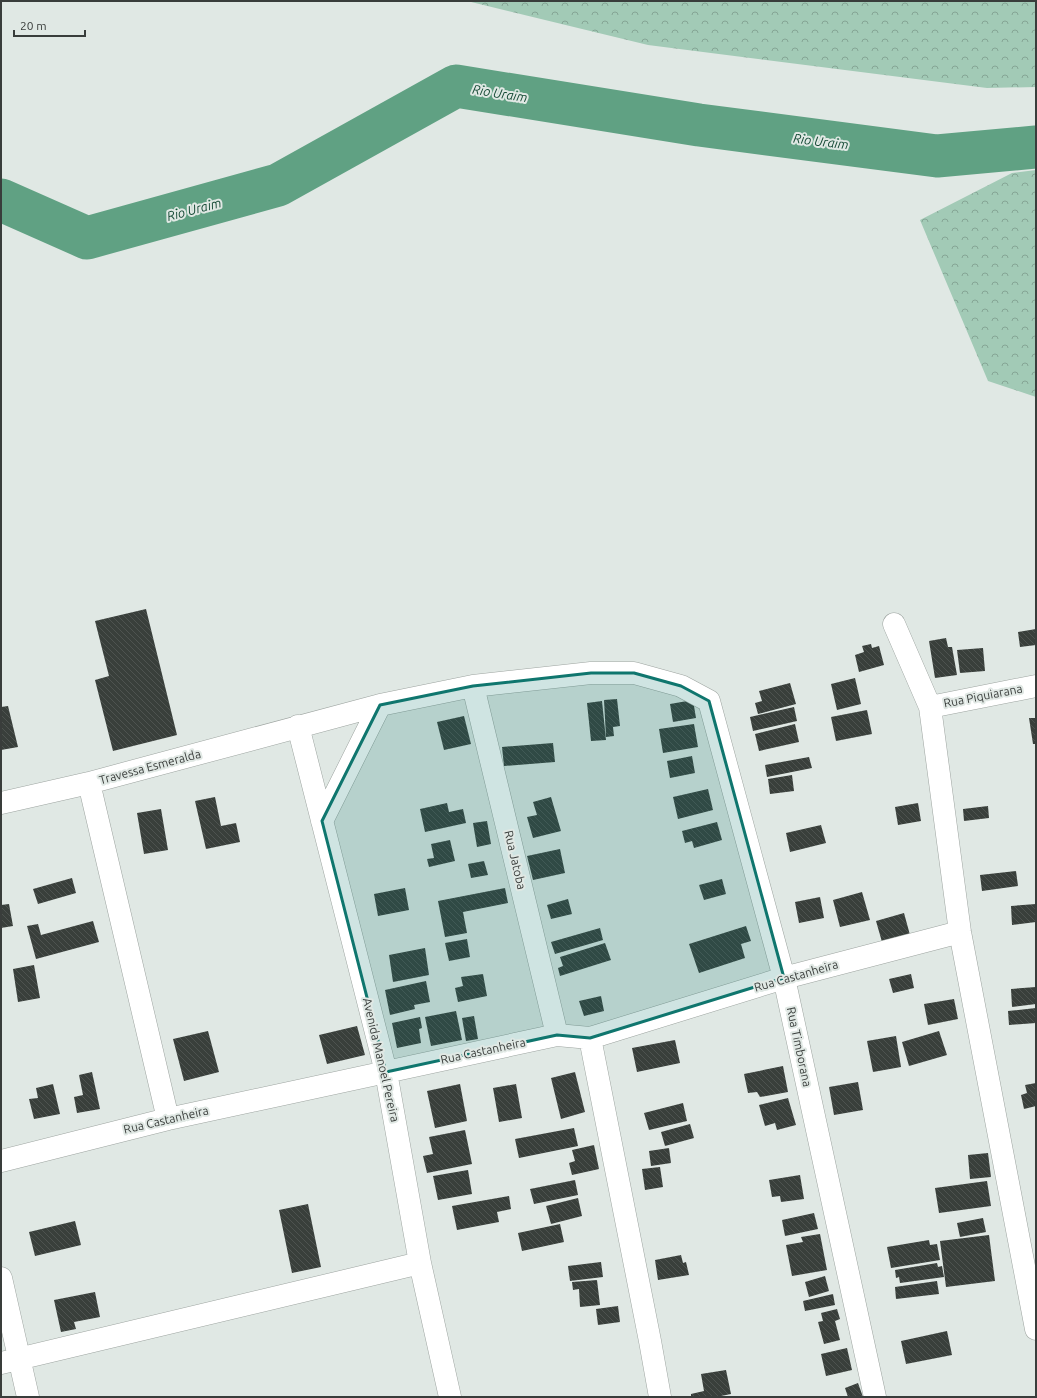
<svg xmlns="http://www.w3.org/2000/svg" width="1037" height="1398" font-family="Ubuntu,sans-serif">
	<defs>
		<pattern id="forest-crowns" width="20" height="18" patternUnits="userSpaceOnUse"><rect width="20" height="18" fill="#a2cab6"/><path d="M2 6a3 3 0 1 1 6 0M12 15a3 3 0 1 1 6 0" fill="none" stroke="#85a595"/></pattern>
		<pattern id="building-back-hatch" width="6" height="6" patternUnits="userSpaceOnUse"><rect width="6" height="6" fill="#393f3b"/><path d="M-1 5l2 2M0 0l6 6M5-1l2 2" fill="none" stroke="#4e5350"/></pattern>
	</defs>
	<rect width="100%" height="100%" fill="#e0e8e4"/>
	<path fill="url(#forest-crowns)" d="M467,1h569v86l-49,1 -339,-43z
		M1036,170v227l-48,-16 -68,-161 92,-47z"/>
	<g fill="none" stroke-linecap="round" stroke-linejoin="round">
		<path stroke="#60a183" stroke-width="43" d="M1,200l86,38 191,-53 178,-99 243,39 238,31 99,-9"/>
	</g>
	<path fill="url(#building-back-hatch)" d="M146,609l31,126 -64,16 -18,-71 14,-4 -14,-55z
		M1036,629v16l-16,2 -2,-15z
		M946,638l2,9h4l5,28 -22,3 -6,-37z
		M871,644l1,4 7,-2 5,19 -25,7 -4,-17 9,-3 -2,-6z
		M983,648l2,23 -25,2 -3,-23z
		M855,678l6,26 -24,6 -6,-26z
		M790,683l6,21 -38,10 -3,-11 7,-2 -3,-10z
		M617,699l3,27 -7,1 1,9 -8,1 -2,-37z
		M693,700l3,18 -23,4 -3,-18z
		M602,701l4,39 -15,1 -4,-38z
		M8,706l10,41 -17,3v-43z
		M794,707l3,14 -44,10 -3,-14z
		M867,710l5,24 -36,7 -5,-24z
		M464,716l7,28 -27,6 -7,-28z
		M1029,718h7v26h-3z
		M694,724l4,23 -35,6 -4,-24z
		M795,724l4,18 -40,9 -4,-17z
		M553,743l2,19 -51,4 -2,-19z
		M692,756l3,17 -25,5 -3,-17z
		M809,757l3,11 -45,9 -2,-12z
		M792,775l2,16 -24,3 -2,-15z
		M708,789l5,21 -35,9 -5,-22z
		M215,797l6,29 15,-3 4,19 -34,7 -11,-48z
		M551,797l10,34 -28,7 -6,-21 10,-2 -4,-13z
		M447,803l2,9 14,-3 3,14 -41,9 -5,-23z
		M918,803l3,18 -23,4 -3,-18z
		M988,806l1,12 -25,3 -1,-12z
		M161,809l7,41 -24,4 -7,-41z
		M487,821l4,23 -14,3 -4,-24z
		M717,822l5,18 -28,8 -2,-7 -7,2 -3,-12z
		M821,825l5,18 -36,9 -4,-19z
		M450,840l5,21 -26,6 -2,-8 7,-1 -3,-14z
		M560,849l5,24 -32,7 -6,-24z
		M484,861l4,14 -17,3 -3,-14z
		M1016,871l2,15 -36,5 -2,-16z
		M72,878l4,15 -38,11 -5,-15z
		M722,879l4,15 -22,6 -5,-15z
		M405,888l4,22 -31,6 -4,-22z
		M505,888l3,15 -45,9 4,21 -22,4 -7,-36z
		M862,892l8,28 -30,7 -7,-27z
		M820,897l4,21 -25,5 -4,-21z
		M568,899l4,15 -21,5 -4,-14z
		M9,904l4,22 -12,2v-23z
		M1036,904v18l-24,3 -1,-19z
		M904,913l6,22 -28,7 -6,-21z
		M93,921l6,21 -63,17 -9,-33 11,-2 3,11z
		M746,926l5,15 -10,3 4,14 -46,15 -10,-29z
		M600,928l3,12 -48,14 -4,-12z
		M467,939l3,18 -21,4 -4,-18z
		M605,943l6,17 -51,16 -2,-8 5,-2 -3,-9z
		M425,948l4,27 -36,7 -4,-27z
		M34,965l6,33 -22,4 -5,-33z
		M483,974l4,22 -29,6 -3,-14 8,-2 -2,-9z
		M911,974l3,14 -21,5 -4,-14z
		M426,981l4,21 -16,3 1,4 -25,6 -5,-25z
		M1036,987v17l-24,3 -1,-18z
		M601,996l3,15 -20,5 -5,-15z
		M954,999l4,20 -30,6 -4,-21z
		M1036,1008v15l-27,2 -1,-14z
		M456,1011l6,29 -31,6 -6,-29z
		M474,1016l4,23 -12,2 -4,-23z
		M420,1017l2,11 -3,1 2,14 -24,5 -5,-25z
		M357,1026l8,29 -38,9 -8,-29z
		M208,1031l11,41 -35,9 -11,-42z
		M939,1031l8,24 -38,11 -7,-24z
		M896,1036l5,31 -28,5 -6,-31z
		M675,1040l5,23 -43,9 -5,-24z
		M783,1066l5,26 -28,5 -3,-5 -9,1 -4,-19z
		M92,1072l8,37 -23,4 -3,-16 9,-2 -4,-20z
		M575,1072l10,40 -24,7 -10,-41z
		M858,1082l5,28 -29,5 -5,-28z
		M1036,1083v23l-12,3 -3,-14 6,-2 -2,-8z
		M53,1084l7,30 -26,5 -5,-20 9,-1 -2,-10z
		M460,1084l7,37 -32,7 -8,-37z
		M516,1084l6,34 -23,4 -6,-34z
		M788,1098l8,27 -19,5 -2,-7 -10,3 -6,-21z
		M683,1103l4,18 -38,9 -5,-17z
		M690,1124l4,14 -29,8 -4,-14z
		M574,1128l4,18 -59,12 -4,-19z
		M465,1130l7,34 -45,9 -4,-17 10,-2 -4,-17z
		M594,1145l5,24 -27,6 -3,-12 6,-2 -3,-11z
		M669,1148l2,15 -20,3 -2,-15z
		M988,1153l3,24 -21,2 -2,-24z
		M660,1167l3,20 -18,3 -3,-21z
		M468,1170l4,24 -34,6 -5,-24z
		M800,1175l4,24 -23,3 -1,-6 -8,1 -3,-17z
		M575,1180l3,15 -44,9 -4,-15z
		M987,1181l4,25 -52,7 -4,-25z
		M509,1196l2,13 -14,3 2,10 -42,8 -5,-24z
		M578,1198l4,18 -31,8 -5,-18z
		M308,1204l13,63 -29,6 -13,-63z
		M814,1213l4,16 -33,7 -3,-16z
		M983,1218l3,14 -26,5 -3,-14z
		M75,1221l6,24 -46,11 -6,-24z
		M560,1224l4,18 -42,9 -4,-18z
		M820,1234l7,36 -35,6 -6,-31 17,-3 -2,-5z
		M989,1235l6,46 -49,6 -6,-46z
		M929,1240l1,5 7,-1 3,16 -49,8 -4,-21z
		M681,1255l2,8 3,-1 3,13 -31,5 -3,-20z
		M601,1262l2,15 -33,4 -2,-15z
		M937,1263l1,4 4,-1 2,11 -44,6 -1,-6 -3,1 -1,-8z
		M825,1276l4,15 -20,6 -4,-15z
		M597,1280l3,25 -20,2 -1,-18 -6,1 -1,-8z
		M937,1281l2,13 -43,5 -1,-12z
		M95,1292l5,25 -26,5 2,7 -15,3 -7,-32z
		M833,1294l2,11 -30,6 -2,-10z
		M618,1306l2,16 -22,3 -2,-16z
		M837,1309l3,10 -5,2 5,19 -16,4 -6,-22 5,-1 -2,-8z
		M947,1331l5,24 -46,9 -5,-23z
		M847,1348l5,22 -26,6 -5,-22z
		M726,1370l5,24 -15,3h-25v-3l13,-3 -3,-17z
		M858,1383l5,14h-15l-3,-9z"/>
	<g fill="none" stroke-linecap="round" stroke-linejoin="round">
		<g stroke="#9da4a0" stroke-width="23">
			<path id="minor" d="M894,624l36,83 30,225 76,397
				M473,686l84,349
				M930,707l106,-21
				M298,726l88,346 34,191 30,134
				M89,783l79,336
				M1,803l88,-20 291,-78 93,-19 118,-13h43l47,13 28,15 75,277 91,419
				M322,821l58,-116
				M590,1038l60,303 10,56
				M1,1161l167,-42 389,-84 33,3 194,-60 176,-46
				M1,1278l27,119
				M1,1363l419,-100"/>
		</g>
		<use href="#minor" stroke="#fff" stroke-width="22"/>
	</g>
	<path fill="#0f766e" fill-opacity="0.2" stroke="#0f766e" stroke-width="3" stroke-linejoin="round" d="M591,673h43l47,13 28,15 75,277 -194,60 -33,-3 -171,37 -64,-251 58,-116 93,-19z"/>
	<g text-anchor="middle" stroke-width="4" stroke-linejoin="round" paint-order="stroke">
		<g font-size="12" fill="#393d3b" stroke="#e0e8e4">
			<text transform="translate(983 696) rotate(-11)" y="4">Rua Piquiarana</text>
			<text transform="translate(150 767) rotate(-15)" y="4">Travessa Esmeralda</text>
			<text transform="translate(515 860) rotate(77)" y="4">Rua Jatoba</text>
			<text transform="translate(796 976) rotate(-16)" y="4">Rua Castanheira</text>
			<text transform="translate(799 1047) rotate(78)" y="4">Rua Timborana</text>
			<text transform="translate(483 1051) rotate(-12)" y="4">Rua Castanheira</text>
			<text transform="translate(381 1060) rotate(77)" y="4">Avenida Manoel Pereira</text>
			<text transform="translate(166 1120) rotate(-13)" y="4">Rua Castanheira</text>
		</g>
		<g font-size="13" font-style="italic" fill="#164b36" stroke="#e0e8e4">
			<text transform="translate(500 93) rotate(9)" y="5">Rio Uraim</text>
			<text transform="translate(821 141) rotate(7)" y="5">Rio Uraim</text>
			<text transform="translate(194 209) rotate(-15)" y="5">Rio Uraim</text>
		</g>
	</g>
	<rect width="1037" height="1398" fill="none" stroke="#393d3b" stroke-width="4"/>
	<path d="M14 30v6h71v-6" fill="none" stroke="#393d3b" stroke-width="2"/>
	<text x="20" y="30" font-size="12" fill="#393d3b" stroke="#e0e8e4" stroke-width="3" paint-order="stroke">20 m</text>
</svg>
